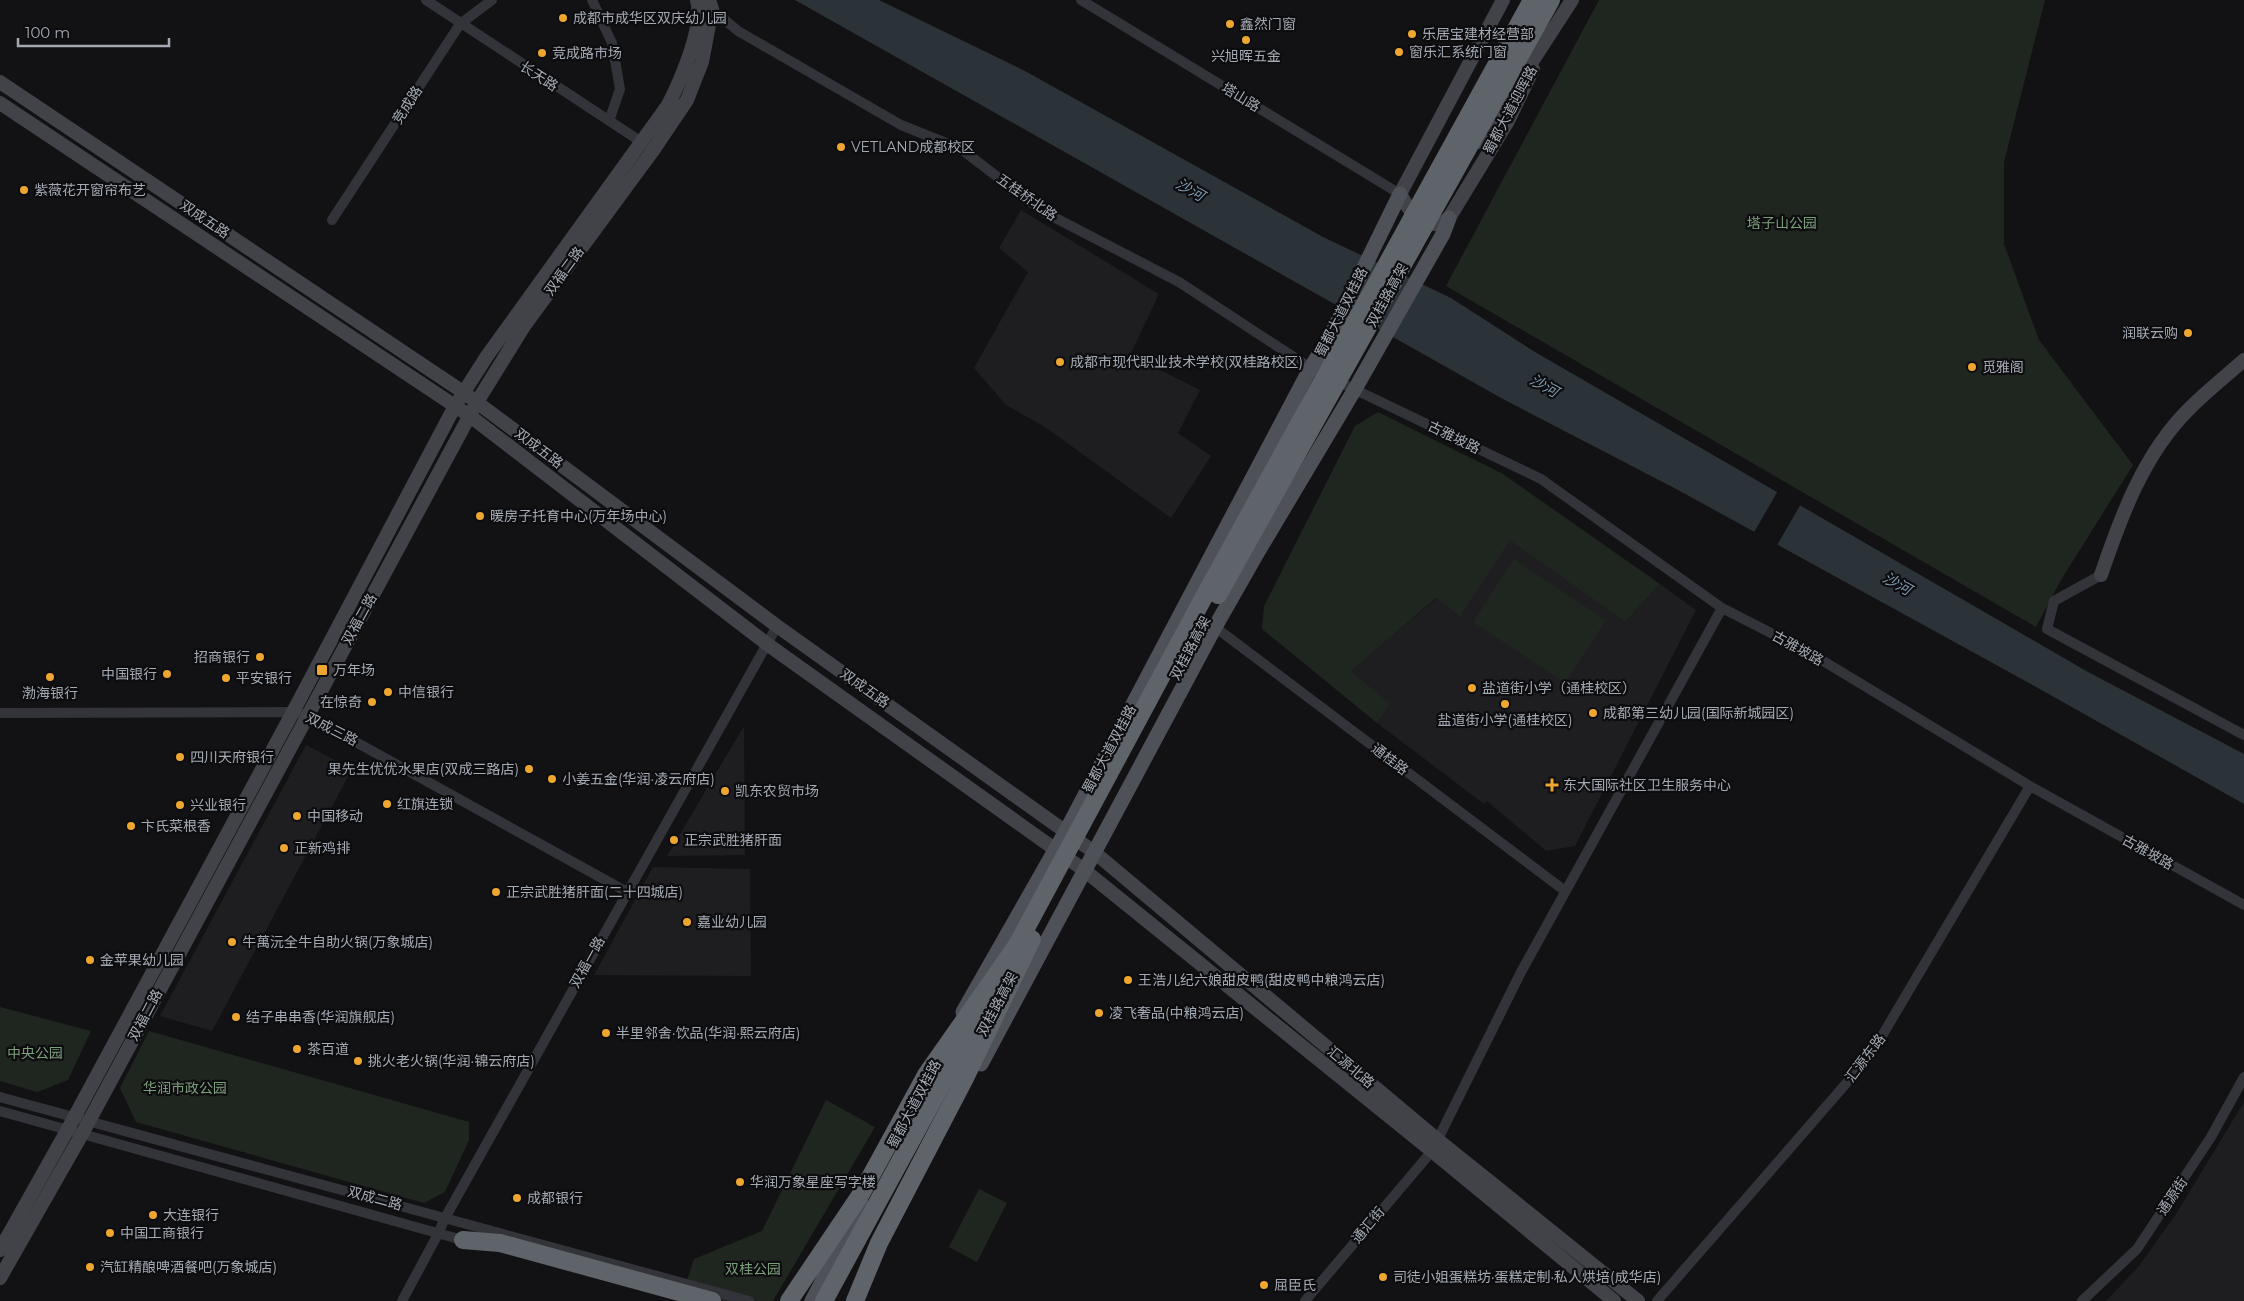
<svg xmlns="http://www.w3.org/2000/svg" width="2244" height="1301" font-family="Montserrat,'Noto Sans SC',sans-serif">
	<rect width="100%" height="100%" fill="#121214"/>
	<path fill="#1e1e21" d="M1021,210l138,84 -29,61 70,35 -22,43 33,23 -40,62 -126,-91 -39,-22 -32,-37 54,-96 -29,-24z
		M1510,539l115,83 35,-38 36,26 -121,236 -29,5 -59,-50 -3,3 -107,-81 12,-19 -39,-33 87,-73 23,19z
		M744,726l1,129 -78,1z
		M306,745l46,24 -140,262 -52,-15z
		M653,867l97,2 1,107 -157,-1z
		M2244,1102v199h-138l33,-35 37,-52z"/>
	<path fill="#1f261f" d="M1599,0h446l-41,162v82l35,96 94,125 -72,115 -25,47 -590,-341z
		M1378,412l125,62 157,110 -35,38 -115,-82 -50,77 -24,-19 -85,73 39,33 -13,19 -115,-94 2,-23 91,-180z
		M1514,559l92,61 -41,63 -92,-61z
		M0,1007l91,24 -23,49 -31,12 -37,-11z
		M149,1031l320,91v18l-24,52 -21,11 -288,-81 -16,-34z
		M826,1100l49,27 -102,174h-93l14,-42 68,-28z
		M979,1189l28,14 -30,59 -28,-15z"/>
	<path fill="#2b3339" d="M795,0h84l146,71 298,166 128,61 84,54 553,320 156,82v50l-206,-116 -358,-197 -177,-92z"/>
	<path fill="#121214" d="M1779,489l23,13 -26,45 -23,-13z"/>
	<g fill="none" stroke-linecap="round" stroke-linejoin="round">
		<path stroke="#333439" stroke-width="10" d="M426,0l220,145
			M592,0l20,43 8,46 -11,32
			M1081,0l319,194
			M708,8l4,1 26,22 163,94 60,24 81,62 137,71 136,89
			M332,220l128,-196 32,-24
			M1333,379l208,100 181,129 88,45 220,133 214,119
			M2101,575l-47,26 -7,28 197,106
			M1215,627l350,264
			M0,713l293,-1 14,3 320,177
			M0,1097l749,204
			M0,1111l466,130
			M402,1301l36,-67 7,-16 332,-592
			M1305,1301l127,-150 89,-179 201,-364
			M1657,1301l213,-245 160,-270
			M2082,1301l55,-52 74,-112 33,-60"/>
		<path stroke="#414349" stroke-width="14" d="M0,82l463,310 314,234 317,226 344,288 200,161
			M0,103l470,313 297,228 317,226 348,281 182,150
			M1400,194c12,19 15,32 41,30l8,-6 59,-97 25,-52
			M1400,194l103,-194
			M2101,575c20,-59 43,-122 89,-167 17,-17 36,-32 54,-48
			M0,1250l68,-121 225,-417 162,-306 32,-50 181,-251c12,-23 37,-80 29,-105
			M0,1278l82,-144 395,-732 47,-76 130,-177 33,-49 15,-38 10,-53 -3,-9"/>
		<path stroke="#4f5158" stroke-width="15" d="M963,1012l103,-181 244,-462 21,-34 69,-141
			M981,1064l234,-437 41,-72 99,-166 88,-155 6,-16
			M812,1301l50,-96"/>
		<path stroke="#5f636a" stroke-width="18" d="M463,1240l37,3 212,58
			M824,1301l168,-309"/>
		<path stroke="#414349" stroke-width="14" d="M1480,142l92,-142"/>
		<path stroke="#5f636a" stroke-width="18" d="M1218,595l333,-595
			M789,1301l72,-107 65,-119 91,-130 188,-350 327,-595
			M855,1301l24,-58 86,-165 67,-139"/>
	</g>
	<g fill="#efa62f" stroke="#0d0d0f" stroke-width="2">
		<circle cx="563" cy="18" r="5"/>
		<circle cx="1230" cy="24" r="5"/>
		<circle cx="1412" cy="34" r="5"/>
		<circle cx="1246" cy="40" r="5"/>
		<circle cx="1399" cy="52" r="5"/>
		<circle cx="542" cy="53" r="5"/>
		<circle cx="841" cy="147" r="5"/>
		<circle cx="24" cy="190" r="5"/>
		<circle cx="2188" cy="333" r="5"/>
		<circle cx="1060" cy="362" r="5"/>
		<circle cx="1972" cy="367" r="5"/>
		<circle cx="480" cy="516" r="5"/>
		<circle cx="260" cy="657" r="5"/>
		<rect x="316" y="664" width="12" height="12" rx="2.5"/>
		<circle cx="167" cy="674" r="5"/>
		<circle cx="50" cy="677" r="5"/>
		<circle cx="226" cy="678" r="5"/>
		<circle cx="1472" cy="688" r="5"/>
		<circle cx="388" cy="692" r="5"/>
		<circle cx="372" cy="702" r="5"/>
		<circle cx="1505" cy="704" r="5"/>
		<circle cx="1593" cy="713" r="5"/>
		<circle cx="180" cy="757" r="5"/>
		<circle cx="529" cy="769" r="5"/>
		<circle cx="552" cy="779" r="5"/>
		<path d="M1549.5 777.5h5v5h5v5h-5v5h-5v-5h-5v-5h5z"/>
		<circle cx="725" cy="791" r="5"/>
		<circle cx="387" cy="804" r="5"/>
		<circle cx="180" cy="805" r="5"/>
		<circle cx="297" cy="816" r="5"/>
		<circle cx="131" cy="826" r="5"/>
		<circle cx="674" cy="840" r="5"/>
		<circle cx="284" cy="848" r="5"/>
		<circle cx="496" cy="892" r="5"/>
		<circle cx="687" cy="922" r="5"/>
		<circle cx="232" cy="942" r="5"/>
		<circle cx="90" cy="960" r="5"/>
		<circle cx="1128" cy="980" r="5"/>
		<circle cx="1099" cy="1013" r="5"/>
		<circle cx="236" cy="1017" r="5"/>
		<circle cx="606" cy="1033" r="5"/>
		<circle cx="297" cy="1049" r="5"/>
		<circle cx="358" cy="1061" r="5"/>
		<circle cx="740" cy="1182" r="5"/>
		<circle cx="517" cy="1198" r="5"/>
		<circle cx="153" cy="1215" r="5"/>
		<circle cx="110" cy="1233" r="5"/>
		<circle cx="90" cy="1267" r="5"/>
		<circle cx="1383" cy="1277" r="5"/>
		<circle cx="1264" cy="1285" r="5"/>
	</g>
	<g text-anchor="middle" stroke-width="4.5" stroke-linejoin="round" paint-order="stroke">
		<g font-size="14" fill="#a4aab4" stroke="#0d0d0f" text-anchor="start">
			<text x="573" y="23">成都市成华区双庆幼儿园</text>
			<text x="1240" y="29">鑫然门窗</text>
			<text x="1422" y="39">乐居宝建材经营部</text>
			<text x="1409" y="57">窗乐汇系统门窗</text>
			<text x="552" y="58">竞成路市场</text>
			<text x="1246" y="61" text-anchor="middle">兴旭晖五金</text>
			<text x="851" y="152">VETLAND成都校区</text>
			<text x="34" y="195">紫薇花开窗帘布艺</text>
			<text x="2178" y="338" text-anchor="end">润联云购</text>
			<text x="1070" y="367">成都市现代职业技术学校(双桂路校区)</text>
			<text x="1982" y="372">觅雅阁</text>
			<text x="490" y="521">暖房子托育中心(万年场中心)</text>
			<text x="250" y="662" text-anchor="end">招商银行</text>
			<text x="333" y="675">万年场</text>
			<text x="157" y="679" text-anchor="end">中国银行</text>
			<text x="236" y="683">平安银行</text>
			<text x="1482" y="693">盐道街小学（通桂校区）</text>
			<text x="398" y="697">中信银行</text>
			<text x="50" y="698" text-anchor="middle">渤海银行</text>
			<text x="362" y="707" text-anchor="end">在惊奇</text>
			<text x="1603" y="718">成都第三幼儿园(国际新城园区)</text>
			<text x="1505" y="725" text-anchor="middle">盐道街小学(通桂校区)</text>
			<text x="190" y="762">四川天府银行</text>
			<text x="519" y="774" text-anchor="end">果先生优优水果店(双成三路店)</text>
			<text x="562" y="784">小姜五金(华润·凌云府店)</text>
			<text x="1563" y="790">东大国际社区卫生服务中心</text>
			<text x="735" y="796">凯东农贸市场</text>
			<text x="397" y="809">红旗连锁</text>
			<text x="190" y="810">兴业银行</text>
			<text x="307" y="821">中国移动</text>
			<text x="141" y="831">卞氏菜根香</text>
			<text x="684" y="845">正宗武胜猪肝面</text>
			<text x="294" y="853">正新鸡排</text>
			<text x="506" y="897">正宗武胜猪肝面(二十四城店)</text>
			<text x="697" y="927">嘉业幼儿园</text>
			<text x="242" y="947">牛萬沅全牛自助火锅(万象城店)</text>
			<text x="100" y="965">金苹果幼儿园</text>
			<text x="1138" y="985">王浩儿纪六娘甜皮鸭(甜皮鸭中粮鸿云店)</text>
			<text x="1109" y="1018">凌飞奢品(中粮鸿云店)</text>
			<text x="246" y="1022">结子串串香(华润旗舰店)</text>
			<text x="616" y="1038">半里邻舍·饮品(华润·熙云府店)</text>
			<text x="307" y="1054">茶百道</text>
			<text x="368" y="1066">挑火老火锅(华润·锦云府店)</text>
			<text x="750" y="1187">华润万象星座写字楼</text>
			<text x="527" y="1203">成都银行</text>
			<text x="163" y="1220">大连银行</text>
			<text x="120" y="1238">中国工商银行</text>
			<text x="100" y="1272">汽缸精酿啤酒餐吧(万象城店)</text>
			<text x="1393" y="1282">司徒小姐蛋糕坊·蛋糕定制·私人烘培(成华店)</text>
			<text x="1274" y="1290">屈臣氏</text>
		</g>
		<g font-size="14" fill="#a4aab4" stroke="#0d0d0f">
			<text transform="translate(539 76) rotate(33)" y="5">长天路</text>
			<text transform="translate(1241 97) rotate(31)" y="5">塔山路</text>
			<text transform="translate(407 105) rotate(-57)" y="5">竞成路</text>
			<text transform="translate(1510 110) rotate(-62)" y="5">蜀都大道迎晖路</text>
			<text transform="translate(1027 197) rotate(35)" y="5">五桂桥北路</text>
			<text transform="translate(205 219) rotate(34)" y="5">双成五路</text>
			<text transform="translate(564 271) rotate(-54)" y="5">双福二路</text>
			<text transform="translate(1387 295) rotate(-61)" y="5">双桂路高架</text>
			<text transform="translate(1341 312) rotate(-63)" y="5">蜀都大道双桂路</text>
			<text transform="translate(1454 437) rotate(26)" y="5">古雅坡路</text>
			<text transform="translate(539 448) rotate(37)" y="5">双成五路</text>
			<text transform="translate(359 619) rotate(-61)" y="5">双福二路</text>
			<text transform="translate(1190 648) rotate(-62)" y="5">双桂路高架</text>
			<text transform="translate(1798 648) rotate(29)" y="5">古雅坡路</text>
			<text transform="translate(865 688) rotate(35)" y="5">双成五路</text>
			<text transform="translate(332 729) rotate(27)" y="5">双成三路</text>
			<text transform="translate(1109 749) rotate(-62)" y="5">蜀都大道双桂路</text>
			<text transform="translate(1390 759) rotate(37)" y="5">通桂路</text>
			<text transform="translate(2148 852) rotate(29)" y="5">古雅坡路</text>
			<text transform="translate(587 962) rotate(-61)" y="5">双福一路</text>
			<text transform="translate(997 1004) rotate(-62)" y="5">双桂路高架</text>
			<text transform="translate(145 1015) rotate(-62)" y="5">双福二路</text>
			<text transform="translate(1865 1058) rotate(-53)" y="5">汇源东路</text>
			<text transform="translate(1351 1067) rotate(40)" y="5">汇源北路</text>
			<text transform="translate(914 1104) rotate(-62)" y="5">蜀都大道双桂路</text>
			<text transform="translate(2172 1196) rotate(-56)" y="5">通源街</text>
			<text transform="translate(375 1198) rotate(15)" y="5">双成二路</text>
			<text transform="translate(1368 1225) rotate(-50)" y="5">通汇街</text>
		</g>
		<g font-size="14" fill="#7b9f7b" stroke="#0d0d0f">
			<text x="1782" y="228">塔子山公园</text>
			<text x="35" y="1058">中央公园</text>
			<text x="185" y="1093">华润市政公园</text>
			<text x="753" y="1274">双桂公园</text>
		</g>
		<g font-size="15" font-style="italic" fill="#7b99af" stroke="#0d0d0f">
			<text transform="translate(1190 190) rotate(29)" y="5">沙河</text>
			<text transform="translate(1544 386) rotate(29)" y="5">沙河</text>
			<text transform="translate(1897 584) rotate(29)" y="5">沙河</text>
		</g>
	</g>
	<path d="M18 38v8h151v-8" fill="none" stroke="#a4aab4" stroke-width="2.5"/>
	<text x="25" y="38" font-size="15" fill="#a4aab4" stroke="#0d0d0f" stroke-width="4" paint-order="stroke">100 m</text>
</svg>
